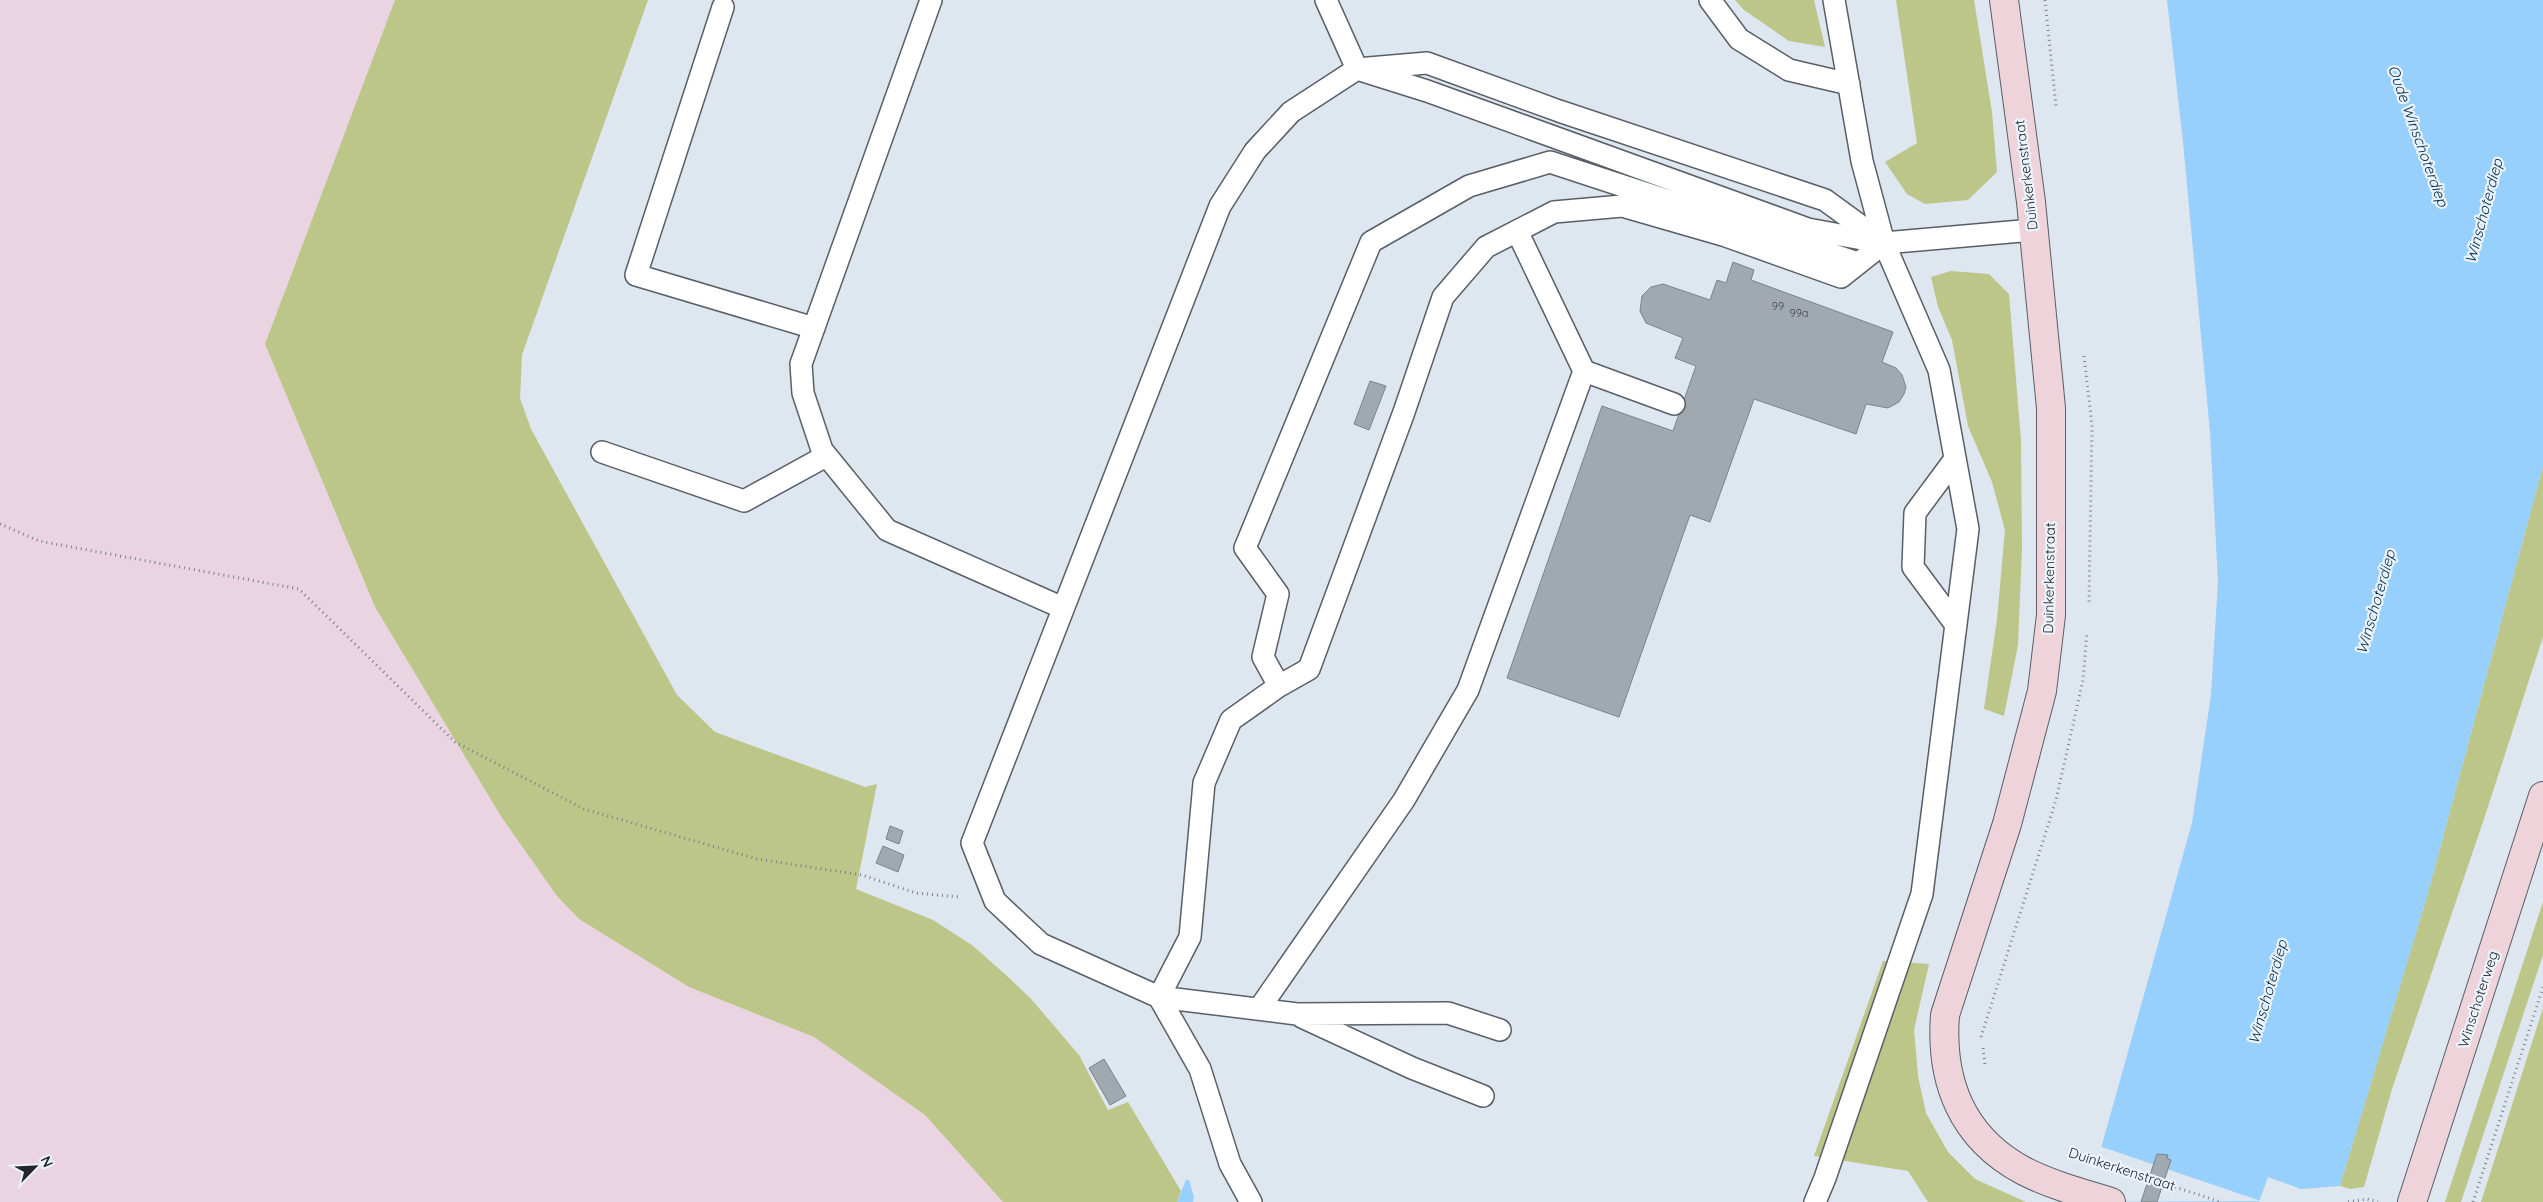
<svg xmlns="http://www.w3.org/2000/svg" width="2543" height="1202" font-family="Quicksand,sans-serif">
	<rect width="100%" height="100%" fill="#dee6ef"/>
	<path fill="#ead4e2" d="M0,0h395l-130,344 110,263 127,211 55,78 22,23 110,68 125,50 111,78 78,87h-1003z"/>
	<path fill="#bcc688" d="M395,0h253l-126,355 -2,43 11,31 146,266 38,37 150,55 12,-3 -21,105 77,31 39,25 34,30 26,25 47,55 29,55 20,-8 53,89 -4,11h-174l-78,-87 -111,-78 -125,-50 -110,-68 -22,-23 -55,-78 -127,-211 -110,-263z
		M1735,0h79l11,47 -36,-6 -45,-31z
		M1896,0h78l18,112 5,60 -29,28 -43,4 -18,-10 -22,-32 32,-19z
		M1951,271l38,3 20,20 12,146 1,108 -4,97 -14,71 -20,-7 13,-90 8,-89 -13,-48 -24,-56 -16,-86 -14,-33 -7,-30z
		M2543,466v171l-59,182 -92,270 -28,98 -14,2 -10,-3 88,-293z
		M2543,902v53l-82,247h-16z
		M1883,961l46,3 -15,66 4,46 8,37 22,39 27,27 51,23h-98l-20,-31 -94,-15z
		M2543,1008v194h-62z"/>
	<path fill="#97cffd" d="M2167,0h376v466l-115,427 -88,293 -39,3 -33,-12 -9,25h-173l106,-379 19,-128 7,-114 -8,-149 -27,-290z
		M1186,1180h3l5,17 -1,5h-16z"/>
	<path fill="#dee6ef" d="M2099,1146l162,55 -178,1z"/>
	<path fill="#a0a8b0" stroke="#7b838a" d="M1733,262l21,8 -3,10 142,52 -11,30 14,6 6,7 4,12 -2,7 -5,8 -11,6 -22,-4 -10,30 -102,-35 -44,123 -20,-7 -71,202 -112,-39 95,-272 71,25 23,-65 -21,-8 8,-20 -37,-15 -6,-12 2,-15 9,-9 12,-3 47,16 7,-20 9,3z
		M1370,381l16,5 -17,44 -15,-6z
		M890,826l13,5 -4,13 -13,-5z
		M883,846l21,9 -6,17 -22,-9z
		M1104,1059l22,37 -16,9 -21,-37z
		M2157,1154l11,1 -1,3 4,2 -14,42h-16z"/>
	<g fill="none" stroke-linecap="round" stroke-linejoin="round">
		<g stroke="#585f66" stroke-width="24">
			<path id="lane" d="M931,0l-130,364 2,29 19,57 65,80 176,78
				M1326,0l31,69 70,22 381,138 70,13
				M1710,0l29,39 50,31 60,14
				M723,7l-87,268 178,53
				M1517,231l67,140 90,33
				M1858,263l-308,-101 -81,24 -98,56 -126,306 33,46 -15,63 16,29 30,-17 95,-257 39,-115 43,-50 68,-35 68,-6 104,30 115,41 43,-34 149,-13
				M602,452l142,49 82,-45
				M1955,459l-40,54 -2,54 43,58
				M1259,1009l145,-209 64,-110 116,-319
				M1302,1017l110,51 71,28
				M1500,1030l-52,-17 -151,1 -138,-17 -118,-53 -46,-43 -23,-58 248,-637 35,-55 36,-39 66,-43 70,-6 132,48 266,89 59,43
				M1251,1202l-21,-38 -30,-95 -41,-72 31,-60 14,-154 27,-63 48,-34
				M1815,1202l10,-24 97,-284 46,-365 -29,-159 -55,-127 -22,-82 -28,-161"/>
		</g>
		<g stroke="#585f66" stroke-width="30">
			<path id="secondary" d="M2004,0l27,202 20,206v207l-9,76 -35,133 -62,191c-5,67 17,123 79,156 27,14 58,22 87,31
				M2412,1202l131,-406"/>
		</g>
		<path stroke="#7c8288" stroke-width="3" stroke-dasharray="1 4" stroke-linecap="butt" d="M2045,0l11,106
			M2084,356l8,69 -3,177
			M0,524l39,17 260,48 156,153 129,67 173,50 105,16 54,18 43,4
			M1981,1037l75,-237 27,-120 4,-47
			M1983,1048l2,16
			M2132,1173l89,29
			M2348,1202l19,-3 11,3
			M2473,1202l70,-215"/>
		<use href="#lane" stroke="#fff" stroke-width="21"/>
		<use href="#secondary" stroke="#eed3db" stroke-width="28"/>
	</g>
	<g text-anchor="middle" stroke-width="4.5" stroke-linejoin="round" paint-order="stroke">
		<g font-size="11" fill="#43474c">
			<text x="1778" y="310">99</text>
			<text x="1799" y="317">99a</text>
		</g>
		<g font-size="14" fill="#24272a" stroke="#ebf4fc">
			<text transform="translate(2026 175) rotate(-97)" y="5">Duinkerkenstraat</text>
			<text transform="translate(2049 578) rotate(-89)" y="5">Duinkerkenstraat</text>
			<text transform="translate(2478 999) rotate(-72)" y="5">Winschoterweg</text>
			<text transform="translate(2122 1169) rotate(18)" y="5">Duinkerkenstraat</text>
		</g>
		<g font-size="15" font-style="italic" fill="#04304e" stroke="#ebf4fc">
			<text transform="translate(2418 136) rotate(70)" y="5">Oude Winschoterdiep</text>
			<text transform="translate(2484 211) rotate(-75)" y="5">Winschoterdiep</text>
			<text transform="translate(2376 602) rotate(-74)" y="5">Winschoterdiep</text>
			<text transform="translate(2268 992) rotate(-74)" y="5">Winschoterdiep</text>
		</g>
	</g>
	<g transform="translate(35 1167) rotate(66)" stroke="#ebf4fc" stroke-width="4" paint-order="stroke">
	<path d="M0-4L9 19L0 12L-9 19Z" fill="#24272a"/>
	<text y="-8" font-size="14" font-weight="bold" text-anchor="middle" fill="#24272a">N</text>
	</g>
</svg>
